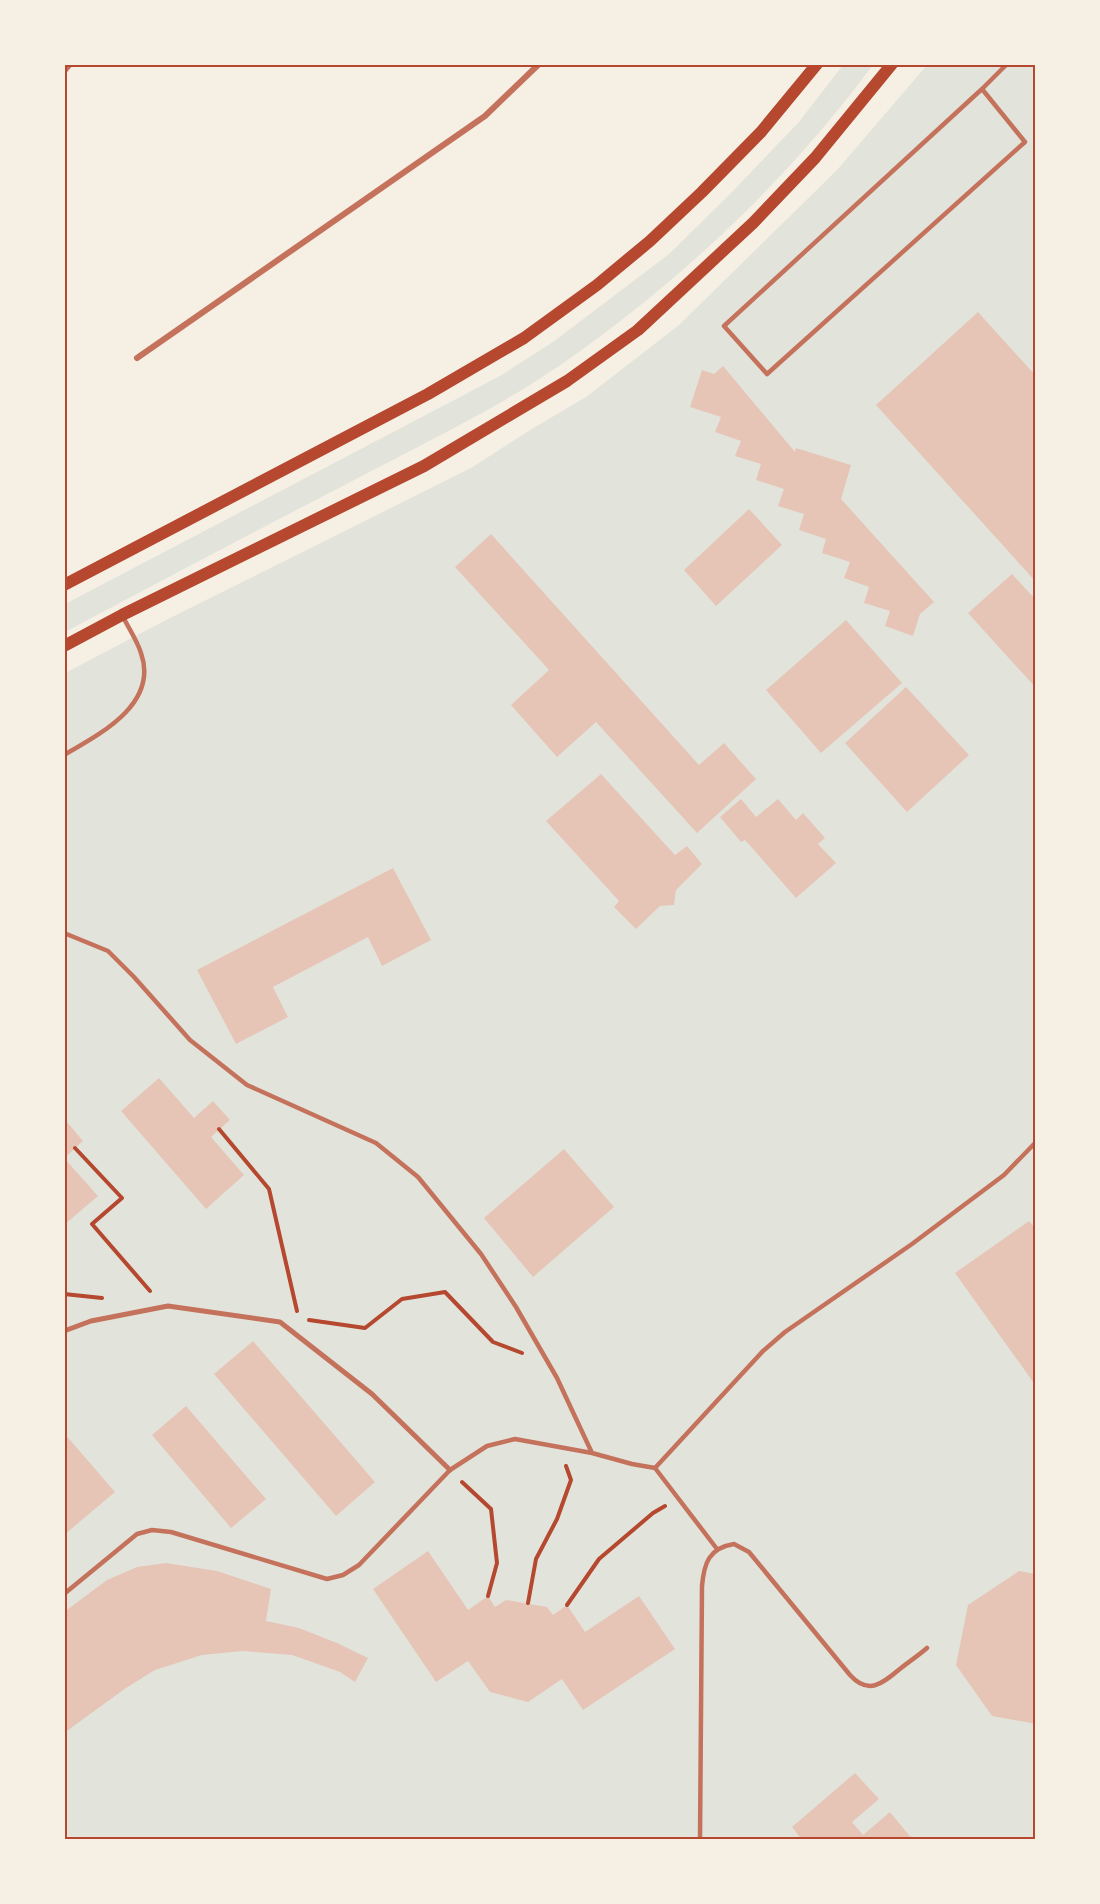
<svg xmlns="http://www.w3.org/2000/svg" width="1100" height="1904" font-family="'DM Sans',sans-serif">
	<rect width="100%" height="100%" fill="#f6efe4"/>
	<path fill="#e2e4dc" d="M843,65h30c-87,117 -193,217 -314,301 -63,43 -133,76 -201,112 -98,51 -196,102 -293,154v-28l435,-228 53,-34 116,-88 61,-60 68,-71z
		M927,65h108v1774l-970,1v-1167l105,-55 301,-150 59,-38 56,-33 93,-72 158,-155z"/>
	<path fill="#e6c5b7" d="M978,312l58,64v206l-160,-177z
		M723,366l72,86 1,-4 55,17 -10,34 93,103 -14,12 -7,22 -28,-10 5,-15 -26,-8 5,-16 -25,-9 6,-16 -28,-9 4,-14 -27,-9 5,-16 -26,-8 6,-17 -28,-9 5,-16 -26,-8 6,-15 -26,-9 6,-15 -31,-10 12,-37 12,4z
		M749,509l33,36 -66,61 -32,-36z
		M491,534l208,231 25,-22 32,36 -59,54 -101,-111 -39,35 -46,-52 38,-35 -94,-103z
		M1012,574l24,26v88l-68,-75z
		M846,620l56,63 -81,70 -55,-63z
		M906,687l63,68 -62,57 -62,-69z
		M601,774l74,81 12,-9 15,18 -26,26 -2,15 -14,1 -24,23 -22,-22 5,-6 -73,-80z
		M741,799l15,18 22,-18 18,21 7,-7 22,25 -7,6 18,19 -40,35 -51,-58 -4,2 -21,-25z
		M393,868l38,72 -49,26 -14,-29 -95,50 15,30 -52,27 -39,-74z
		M159,1078l35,40 19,-17 17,19 -19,17 33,38 -38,34 -85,-98z
		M67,1122l16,19 -19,17v-34z
		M564,1149l50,58 -81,70 -49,-59z
		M64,1158l34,38 -34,29z
		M1029,1221l7,8v157l-81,-113z
		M253,1341l122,141 -39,34 -122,-142z
		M186,1406l80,93 -35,29 -79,-93z
		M64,1433l51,59 -51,43z
		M428,1551l40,59 20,-14 7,11 11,-7 41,7 6,8 14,-10 18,27 54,-36 36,53 -92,61 -21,-31 -34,23 -38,-10 -22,-31 -32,21 -63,-93z
		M166,1563l51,8 54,18 -5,32 33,7 38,15 31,15 -13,24 -15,-10 -48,-17 -49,-4 -41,4 -47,15 -29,18 -62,45v-121l43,-32 30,-13z
		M1019,1571l17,3v150l-44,-8 -36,-51 12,-60z
		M855,1773l24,26 -27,23 11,13 27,-23 23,28h-111l-10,-13z"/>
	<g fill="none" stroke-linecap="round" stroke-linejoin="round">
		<path stroke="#b5482f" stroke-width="4" d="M219,1129l50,60 28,122
			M75,1148l47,50 -30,26 58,67
			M64,1294l38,4
			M309,1320l56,8 37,-29 43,-7 48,50 29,11
			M462,1482l29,27 6,54 -9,33
			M528,1603l8,-44 21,-40 14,-39 -5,-14
			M567,1605l32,-46 54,-46 12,-7"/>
		<path stroke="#c5725c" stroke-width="4.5" d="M982,89l43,53 -258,232 -43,-48 258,-237 25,-25
			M64,755c36,-21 95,-51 77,-102 -4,-13 -13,-26 -19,-38
			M64,933l44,18 26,26 56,63 57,45 129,58 42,34 63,77 35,53 41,71 35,75
			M655,1468l108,-117 22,-19 127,-88 92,-69 32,-33
			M64,1594l73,-60 15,-4 19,2 156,47 16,-4 16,-10 91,-95 37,-24 28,-7 77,14 40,11 23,4 62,81
			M700,1840l2,-254c2,-23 7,-38 32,-42l15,8 101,123c19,21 33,8 51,-7 9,-7 18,-13 26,-20"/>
		<path stroke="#c5725c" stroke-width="5" d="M64,1331l27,-10 77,-15 112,16 92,72 78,76"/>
		<path stroke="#c5725c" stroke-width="6" d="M64,71l6,-7
			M137,358l348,-242 54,-52"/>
		<path stroke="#b5482f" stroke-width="12" d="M64,585l364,-191 96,-56 73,-53 53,-44 52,-49 59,-60 56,-68
			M64,646l58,-31 302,-149 143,-85 71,-51 115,-107 62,-65 77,-94"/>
	</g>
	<rect width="1100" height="1904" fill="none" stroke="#f6efe4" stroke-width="132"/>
	<rect x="66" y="66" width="968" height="1772" fill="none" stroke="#b5482f" stroke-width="2"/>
</svg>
